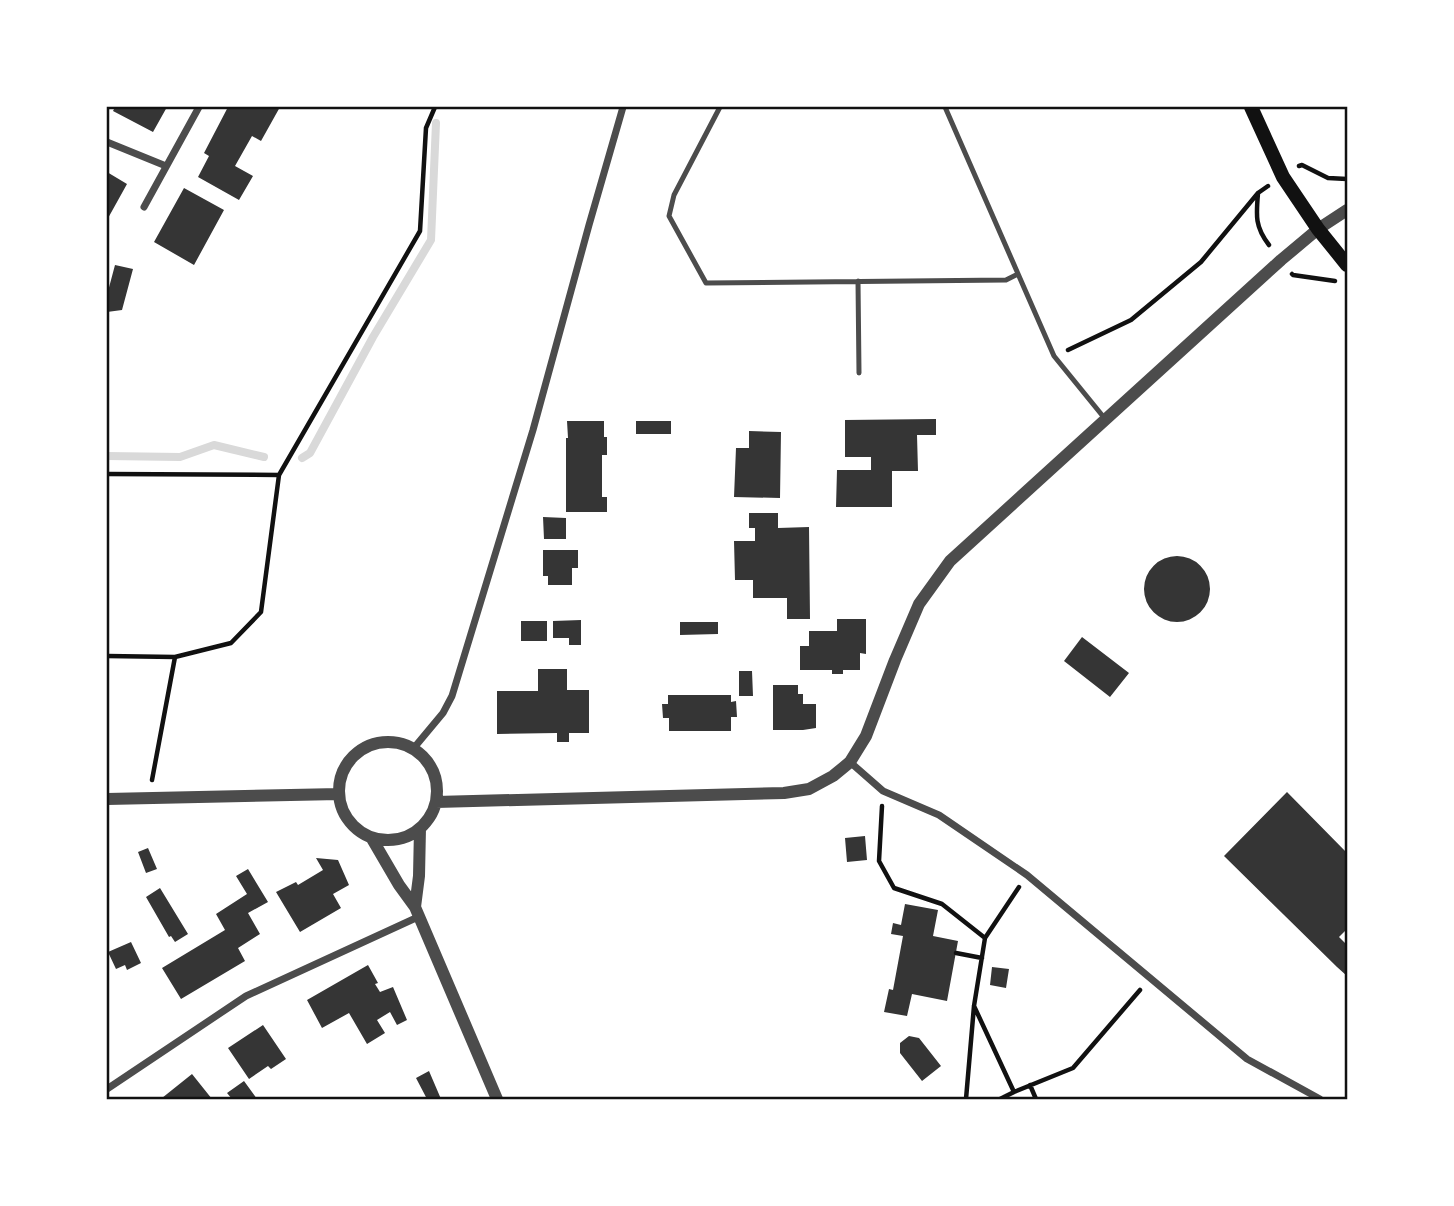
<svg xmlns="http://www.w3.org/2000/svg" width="1454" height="1206" font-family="Karla,sans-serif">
	<rect width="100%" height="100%" fill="#fff"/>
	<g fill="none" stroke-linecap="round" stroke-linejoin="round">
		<path stroke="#d9d9d9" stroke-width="8" d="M107,456l73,1 34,-12 50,12
			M302,458l8,-5 63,-116 58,-97 5,-117"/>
	</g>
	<path fill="#353535" d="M109,107h58l-14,25 -40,-21 1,-2z
		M228,107h52l-19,34 -9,-5 -17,30 18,10 -14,24 -41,-23 11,-21 -5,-3z
		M107,172l20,12 -20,36z
		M184,188l40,22 -30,55 -40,-23z
		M115,265l18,4 -11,41 -15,2v-17z
		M936,419v16h-19l1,36h-26v36h-56l1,-37h34v-13h-26v-37z
		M567,421h37v16h3v18h-5v42h5v15h-41v-74h2z
		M636,421h35v13h-35z
		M749,431l32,1 -1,66 -46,-1 2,-49h13z
		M749,513h29v15l31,-1 1,92h-23v-21h-34v-18h-18l-1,-39h21v-13h-6z
		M543,517l23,1v21h-22z
		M543,550h35v18h-6v17h-24v-9h-5z
		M1144 589a33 33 0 1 1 66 0a33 33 0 1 1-66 0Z
		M837,619h29v35l-6,-1v17h-17v4h-11v-4h-32v-24h9v-15h28z
		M581,620v25h-12v-7h-16v-17z
		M521,621h26v20h-26z
		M680,622h38v12l-38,1z
		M1082,637l47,36 -19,24 -46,-36z
		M538,669h29v21h22v43h-20v9h-12v-9l-60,1v-43h41z
		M739,671h13l1,25h-14z
		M773,685h25v9h5v10h13v24l-13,2h-30z
		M668,695h63v7l5,-1 1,16h-6v14h-62v-13h-6l-1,-14h6z
		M1287,792l60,61v76l-8,8 8,8v31l-10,-9 -113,-111z
		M865,836l2,24 -20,2 -2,-24z
		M148,848l9,21 -11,4 -8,-21z
		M316,858l22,2 11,25 -16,9 8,14 -41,24 -24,-40 20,-10 2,3 25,-15z
		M248,869l20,33 -20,11 12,21 -22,14 7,13 -64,38 -19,-31 63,-38 -9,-16 31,-20 -11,-18z
		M160,888l28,46 -13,8 -4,-6 -2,1 -23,-40z
		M905,904l33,6 -5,26 25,5 -11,60 -35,-7 -5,22 -23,-4 5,-23 4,1 10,-54 -12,-2 2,-11 8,2z
		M131,942l10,21 -14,7 -2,-5 -9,4 -8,-17z
		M368,965l10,18 -3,1 5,8 13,-5 14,33 -10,5 -7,-13 -13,8 8,13 -18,11 -18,-31 -27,15 -15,-28z
		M992,967l17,2 -3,19 -16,-3z
		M263,1025l23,34 -15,10 -3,-3 -19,13 -21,-31z
		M909,1036l10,2 22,28 -19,15 -22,-28v-10z
		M429,1071l12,28h-14l-11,-21z
		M192,1074l20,25h-49l-1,-1z
		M244,1081l13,18h-25l-5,-6z"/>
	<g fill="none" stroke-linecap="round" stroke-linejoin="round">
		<path stroke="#111" stroke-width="4.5" d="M1299,166l3,-1 26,13 19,1
			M1268,186l-10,7c-2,23 -3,34 11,52
			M1292,274l1,1 42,6
			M1068,350l63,-30 70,-58 57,-69
			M107,474l172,1 141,-244 6,-103 9,-21
			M107,656l68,1
			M152,780l23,-123 56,-14 30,-31 18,-137
			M882,806l-3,55 15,27 48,16 43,34
			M956,953l26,5
			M974,1006l40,86 59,-24 67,-78
			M1030,1085l6,14
			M966,1099l8,-93 11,-68 34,-51
			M1000,1099l14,-7"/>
		<path stroke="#4c4c4c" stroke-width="5" d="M720,107l-46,88 -5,21 37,67 300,-3 12,-6
			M945,107l109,249 52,64
			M858,281l1,92"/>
		<path stroke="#4c4c4c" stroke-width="7" d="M107,142l59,24
			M144,207l55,-100
			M413,749l30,-36 9,-17 81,-266 56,-205 34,-118
			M850,762l33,29 56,24 88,60 220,184 73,40
			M107,1089l139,-93 172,-79"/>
		<path stroke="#4c4c4c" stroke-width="12" d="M339 791a49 49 0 1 1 98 0a49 49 0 1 1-98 0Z
			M107,799l232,-5
			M436,802l348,-9 25,-4 24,-13 17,-14 16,-26 29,-76 24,-56 31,-43 331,-301 37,-31 29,-19
			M371,837l28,48 16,22 82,192
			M415,907l4,-31 1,-48"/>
		<path stroke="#111" stroke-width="14" d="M1251,107l32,70 35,52 29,36"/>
	</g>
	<rect width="1454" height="1206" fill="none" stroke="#ffffff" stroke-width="217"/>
	<rect x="108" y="108" width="1238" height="990" fill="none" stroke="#111" stroke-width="2.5"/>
</svg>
